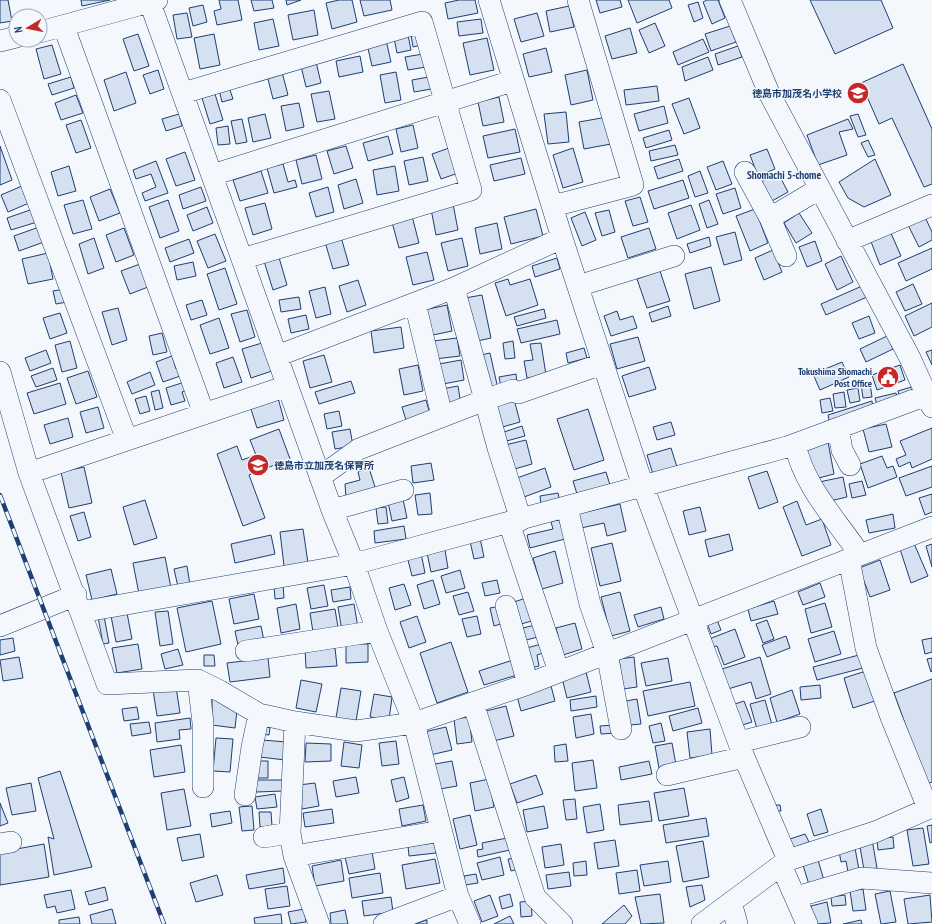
<svg xmlns="http://www.w3.org/2000/svg" width="932" height="924" font-family="'PT Sans Narrow','Noto Sans JP',sans-serif">
	<rect width="100%" height="100%" fill="#f4f7fb"/>
	<path fill="#d5e0f0" stroke="#1d3f73" d="M0,0h8l4,21 -12,2z
		M81,0h29l-28,6z
		M219,0h19l4,20 -25,5 -3,-14 7,-2z
		M251,0h21l2,8 -20,3z
		M286,0h15l-14,5z
		M339,0h13l5,22 -25,7 -6,-26z
		M360,0h30l2,10 -28,6z
		M459,0h16l3,13 -30,6 -3,-16z
		M596,0h24l2,7 -22,6z
		M628,0h41l3,8 -35,15z
		M707,0h11l7,18 -13,6 -9,-22z
		M810,0h71l12,28 -58,26z
		M698,2l5,16 -9,4 -6,-17z
		M203,5l4,17 -14,4 -4,-18z
		M569,6l5,21 -24,5 -4,-21z
		M314,10l4,25 -25,5 -5,-25z
		M187,13l5,24 -15,2 -4,-24z
		M537,13l7,23 -23,6 -7,-23z
		M273,19l6,27 -20,4 -5,-27z
		M481,19l2,14 -24,3 -2,-14z
		M655,23l10,23 -16,7 -10,-23z
		M730,26l6,16 -25,9 -6,-17z
		M630,28l7,25 -25,6 -7,-23z
		M407,30l4,20 -14,3 -4,-20z
		M424,33l2,11 -13,3 -2,-12z
		M138,34l11,32 -15,5 -11,-32z
		M214,34l6,31 -20,4 -6,-31z
		M487,38l7,32 -24,5 -7,-32z
		M703,39l6,13 -31,13 -5,-13z
		M386,40l5,22 -19,4 -5,-22z
		M52,45l9,29 -17,5 -8,-30z
		M738,46l4,11 -24,8 -3,-11z
		M546,48l6,24 -23,5 -6,-23z
		M423,54l3,13 -18,3 -3,-13z
		M360,56l3,16 -24,5 -3,-16z
		M708,57l5,13 -28,11 -3,-14z
		M316,62l5,21 -15,4 -5,-21z
		M903,64l29,65v55l-8,3 -32,-69 -13,6 -18,-41z
		M158,70l6,19 -14,5 -7,-19z
		M587,70l6,30 -22,5 -6,-30z
		M126,72l10,31 -22,8 -10,-31z
		M282,72l6,23 -15,4 -6,-24z
		M396,72l5,28 -16,3 -5,-28z
		M434,76l3,12 -23,4 -2,-12z
		M71,77l3,11 -22,7 -4,-11z
		M657,86l2,15 -33,4 -2,-15z
		M229,87l4,12 -11,3 -3,-12z
		M329,91l6,28 -18,3 -6,-28z
		M215,94l8,26 -13,4 -8,-26z
		M76,95l7,18 -22,7 -6,-17z
		M499,97l5,25 -21,4 -5,-24z
		M689,98l11,30 -16,6 -12,-30z
		M299,103l5,24 -18,4 -5,-25z
		M664,106l4,17 -29,8 -5,-17z
		M566,112l3,30 -21,2 -4,-30z
		M179,114l3,12 -16,5 -4,-12z
		M265,114l6,24 -18,4 -5,-24z
		M858,114l8,21 -8,2 -8,-21z
		M607,117l4,27 -27,5 -5,-27z
		M242,119l5,23 -11,2 -5,-23z
		M848,119l5,10 -14,3 8,23 -29,10 -11,-30z
		M81,120l10,28 -15,5 -10,-28z
		M413,125l5,23 -17,4 -5,-23z
		M228,126l2,18 -12,1 -2,-17z
		M515,129l5,23 -32,6 -5,-22z
		M669,130l3,10 -26,8 -3,-10z
		M388,136l5,18 -25,7 -5,-18z
		M868,140l7,15 -7,2 -7,-14z
		M675,145l3,10 -27,6 -2,-10z
		M0,146l12,34 -12,5z
		M346,146l7,22 -19,6 -7,-23z
		M452,147l9,25 -20,7 -9,-25z
		M573,148l10,34 -20,6 -10,-33z
		M767,149l8,20 -17,7 -8,-21z
		M185,152l10,28 -19,6 -10,-27z
		M316,155l6,24 -20,5 -6,-24z
		M423,157l5,24 -19,4 -5,-24z
		M521,158l4,16 -31,7 -4,-16z
		M679,159l4,12 -25,8 -4,-12z
		M875,159l16,36 -27,12 -16,-9 -9,-16z
		M156,161l12,32 -23,8 -3,-8 14,-6 -5,-13 -15,5 -3,-9z
		M723,161l9,23 -16,6 -9,-23z
		M283,164l5,18 7,-2 2,7 -23,6 -7,-25z
		M69,166l7,25 -18,5 -7,-24z
		M395,166l4,25 -22,4 -4,-25z
		M261,171l7,22 -28,8 -7,-21z
		M700,171l8,22 -13,4 -7,-21z
		M778,173l10,19 -16,9 -11,-19z
		M356,179l7,24 -19,6 -6,-24z
		M683,180l6,18 -35,11 -6,-18z
		M22,186l7,17 -21,9 -7,-17z
		M201,187l5,14 -23,8 -4,-14z
		M328,187l6,25 -18,5 -7,-24z
		M735,188l6,20 -18,6 -7,-20z
		M110,189l10,24 -21,8 -9,-24z
		M640,197l8,25 -15,4 -8,-25z
		M83,200l9,29 -19,5 -9,-29z
		M168,200l11,31 -19,7 -11,-31z
		M709,200l9,24 -11,4 -8,-24z
		M265,203l7,26 -19,6 -8,-27z
		M453,204l5,26 -22,5 -5,-26z
		M691,205l9,25 -23,9 -9,-26z
		M207,207l6,16 -20,8 -6,-16z
		M33,209l4,13 -26,8 -4,-12z
		M536,209l7,27 -32,8 -7,-27z
		M755,209l13,34 -18,8 -14,-35z
		M609,210l6,22 -13,4 -7,-23z
		M585,212l11,28 -14,6 -11,-28z
		M799,213l13,20 -16,10 -12,-20z
		M412,216l7,27 -20,5 -7,-26z
		M925,217l7,15v8l-13,7 -11,-22z
		M497,223l5,26 -22,5 -5,-26z
		M39,227l5,15 -25,9 -5,-15z
		M124,228l10,27 -18,7 -10,-27z
		M649,228l7,21 -28,9 -7,-21z
		M890,231l11,25 -21,9 -10,-26z
		M735,232l7,28 -18,5 -8,-28z
		M215,234l11,27 -18,7 -11,-27z
		M341,237l8,28 -16,4 -8,-27z
		M709,237l2,9 -21,7 -3,-9z
		M94,238l10,30 -16,6 -9,-30z
		M462,238l6,28 -20,5 -7,-28z
		M189,239l5,14 -24,9 -5,-14z
		M815,241l7,20 -15,6 -8,-20z
		M932,248v21l-26,12 -8,-18z
		M773,250l9,22 -18,8 -9,-22z
		M427,252l7,28 -21,5 -7,-28z
		M48,253l5,26 -25,5 -6,-25z
		M278,254l9,31 -14,5 -10,-32z
		M841,256l12,26 -16,8 -12,-26z
		M557,258l3,11 -25,8 -3,-11z
		M193,262l3,14 -19,4 -3,-14z
		M140,264l8,23 -18,7 -9,-23z
		M711,267l9,34 -26,8 -9,-35z
		M225,268l12,36 -18,6 -12,-36z
		M660,271l10,30 -23,7 -10,-29z
		M508,279l2,6 20,-6 8,26 -32,11 -11,-33z
		M358,280l8,25 -19,7 -8,-26z
		M913,284l9,20 -17,7 -9,-19z
		M862,286l5,11 -41,18 -5,-11z
		M325,287l6,27 -15,4 -7,-27z
		M64,289l3,13 -11,2 -3,-13z
		M482,295l9,43 -18,4 -8,-44z
		M299,297l2,12 -20,3 -2,-12z
		M202,300l5,15 -16,5 -5,-15z
		M932,303v24l-18,9 -9,-20z
		M447,305l5,26 -24,5 -4,-26z
		M668,306l3,10 -19,6 -3,-9z
		M118,308l9,32 -15,5 -10,-33z
		M544,309l2,9 -29,8 -3,-9z
		M247,310l8,27 -15,5 -9,-28z
		M617,311l3,9 13,-4 4,12 -26,8 -7,-20z
		M60,313l7,20 -17,6 -7,-21z
		M306,315l3,14 -18,4 -3,-14z
		M869,316l6,17 -16,6 -7,-16z
		M219,318l10,30 -19,6 -10,-29z
		M557,320l3,14 -39,9 -4,-14z
		M401,327l3,21 -30,5 -3,-22z
		M162,333l5,19 -14,3 -4,-19z
		M887,336l6,13 -27,13 -6,-13z
		M638,337l7,24 -28,8 -7,-25z
		M457,338l3,18 -25,3 -2,-18z
		M70,341l7,27 -15,4 -7,-27z
		M513,341l2,17 -10,1 -2,-16z
		M262,343l10,28 -21,7 -9,-29z
		M541,343l5,32 -19,3 -3,-17 9,-1 -3,-16z
		M584,348l3,10 -19,5 -2,-10z
		M46,350l5,13 -21,8 -5,-13z
		M932,350v15l-6,-13z
		M490,353l8,36 -9,2 -8,-36z
		M324,355l8,27 -22,6 -7,-27z
		M172,356l4,13 7,-3 3,8 -23,8 -7,-20z
		M233,357l9,25 -18,6 -8,-25z
		M461,360l3,20 -21,4 -4,-20z
		M842,362l7,15 -29,13 -7,-16z
		M418,365l5,26 -19,4 -5,-26z
		M900,365l5,15 -28,10 -5,-15z
		M649,367l7,22 -27,8 -7,-21z
		M53,368l4,12 -21,7 -5,-11z
		M88,371l9,26 -21,7 -9,-26z
		M150,372l5,13 -23,9 -5,-12z
		M516,374l1,9 -16,4 -2,-10z
		M188,381l2,9 -8,2 3,9 -14,4 -5,-17z
		M351,381l4,12 -36,11 -4,-12z
		M60,383l6,21 -32,10 -7,-21z
		M870,383l2,14 -9,1 -2,-14z
		M918,385l-17,16 -3,-10z
		M458,386l3,19 -15,3 -4,-19z
		M858,388l2,13 -10,2 -3,-13z
		M159,390l4,18 -8,2 -4,-18z
		M844,392l2,15 -11,1 -2,-14z
		M896,393l2,10 -20,5 -3,-10z
		M146,396l4,15 -10,3 -5,-15z
		M278,398l6,22 -27,8 -7,-22z
		M830,398l3,13 -11,2 -2,-13z
		M514,399l6,23 -21,6 -6,-23z
		M426,400l4,14 -24,6 -4,-13z
		M872,401l1,10 -43,14 -2,-10z
		M98,407l6,21 -18,5 -6,-21z
		M588,409l16,51 -30,10 -17,-51z
		M339,411l3,15 -15,3 -3,-15z
		M68,418l5,19 -23,7 -6,-19z
		M671,422l4,13 -18,5 -4,-13z
		M886,424l6,23 -23,5 -6,-23z
		M522,426l3,10 -22,6 -2,-9z
		M932,428v31l-20,9 -2,-6 -11,5 -3,-8 10,-4 -6,-14z
		M279,429l11,30 -41,16 16,43 -22,8 -26,-72 20,-8 5,14 14,-5 -6,-15z
		M350,429l3,17 -18,3 -3,-17z
		M526,440l6,24 -21,6 -6,-25z
		M828,442l6,32 -19,5 -11,-31z
		M671,448l6,19 -24,7 -6,-19z
		M882,456l5,12 6,-2 4,11 -29,11 -8,-24z
		M431,463l3,17 -21,3 -2,-17z
		M932,466v21l-26,9 -7,-18z
		M84,467l8,36 -23,5 -8,-36z
		M369,468l7,22 -30,8 -1,-14 15,-4 -2,-8z
		M545,468l6,19 -27,10 -7,-19z
		M767,471l11,31 -19,7 -11,-32z
		M606,472l4,13 -33,9 -4,-13z
		M843,477l4,20 -17,4 -11,-19z
		M862,481l4,14 -14,3 -3,-14z
		M430,493l2,21 -14,1 -3,-20z
		M558,493l2,9 -19,3 -1,-9z
		M932,494v18l-7,3 -6,-17z
		M403,499l4,19 -15,3 -4,-19z
		M145,500l12,38 -23,7 -11,-38z
		M797,501l9,24 16,-6 9,26 -29,11 -19,-49z
		M620,504l6,27 -19,5 -3,-13 -23,5 -4,-14z
		M386,507l2,16 -10,1 -2,-16z
		M700,507l6,24 -17,4 -6,-24z
		M84,512l7,25 -13,4 -8,-25z
		M893,514l2,14 -26,5 -3,-13z
		M559,519l6,20 -35,9 -3,-13 26,-6 -2,-7z
		M404,526l2,13 -31,4 -1,-12z
		M303,529l5,34 -24,3 -4,-34z
		M729,534l4,16 -24,7 -4,-17z
		M271,535l4,19 -40,9 -4,-19z
		M480,538l4,19 -10,2 -4,-18z
		M913,541l15,35 -17,7 -12,-37z
		M612,543l9,38 -21,5 -9,-38z
		M932,544v23l-6,-21z
		M445,550l3,18 -17,4 -4,-19z
		M555,551l8,32 -21,6 -9,-31z
		M421,553l4,20 -13,3 -5,-20z
		M165,557l6,31 -32,6 -6,-31z
		M880,560l10,30 -20,7 -11,-29z
		M187,566l3,19 -12,2 -4,-18z
		M111,569l6,25 -25,6 -6,-25z
		M460,570l5,18 -19,5 -5,-17z
		M433,580l7,24 -16,5 -7,-24z
		M497,580l3,13 -15,3 -3,-13z
		M820,583l5,14 -22,8 -5,-13z
		M404,584l7,21 -16,5 -6,-22z
		M283,585l1,13 -9,1 -1,-13z
		M324,585l4,21 -17,3 -4,-21z
		M350,587l1,12 -18,3 -2,-12z
		M468,592l6,19 -15,4 -6,-19z
		M620,592l10,39 -19,5 -10,-39z
		M254,594l5,25 -25,5 -5,-25z
		M526,598l6,23 -15,4 -6,-22z
		M212,601l9,43 -35,8 -9,-44z
		M774,601l4,13 -27,7 -3,-12z
		M825,603l7,24 -21,6 -6,-24z
		M296,604l4,25 -19,4 -4,-25z
		M354,604l4,24 -16,3 -4,-24z
		M500,606l4,17 -10,3 -4,-18z
		M661,607l3,12 -26,8 -4,-12z
		M335,609l3,18 -25,5 -3,-19z
		M168,611l5,33 -13,2 -5,-34z
		M127,613l5,26 -16,3 -5,-26z
		M104,616l5,27 -6,1 -5,-27z
		M417,616l9,26 -17,6 -9,-26z
		M477,616l4,18 -14,3 -5,-18z
		M717,620l4,10 -10,4 -4,-11z
		M767,620l7,19 -11,4 -7,-19z
		M575,623l7,26 -19,6 -7,-27z
		M535,625l3,12 -16,4 -3,-12z
		M261,626l3,15 -26,4 -3,-14z
		M735,629l10,28 -21,8 -7,-19 -5,1 -3,-8z
		M834,631l7,23 -26,8 -7,-23z
		M786,636l4,12 -23,9 -5,-12z
		M13,638l2,13 -15,4v-15z
		M932,638v14l-7,2 -3,-14z
		M451,642l17,50 -31,11 -17,-50z
		M138,644l4,25 -25,4 -5,-25z
		M346,644h22v18l-22,1z
		M541,644l2,9 -6,2 2,11 -7,2 -5,-20z
		M335,648l2,18 -31,2 -1,-19z
		M178,649l5,16 -18,4 -4,-15z
		M204,655h10l1,11h-11z
		M859,655l4,13 -46,12 -4,-13z
		M19,657l4,21 -20,3 -3,-21z
		M634,657l3,30 -14,2 -4,-30z
		M760,657l11,37 -15,5 -5,-17 -23,7 -6,-20z
		M268,658l2,19 -40,5 -3,-19z
		M668,658l4,23 -26,5 -5,-23z
		M932,658v13l-1,1 -4,-13z
		M513,660l4,15 -33,10 -5,-14z
		M866,671l9,30 -22,7 -9,-30z
		M586,672l5,20 -24,6 -5,-20z
		M932,679v103l-5,2 -33,-91z
		M301,680l21,4 -6,28 -20,-4z
		M690,682l5,24 -47,10 -5,-25z
		M820,685l1,13 -20,2 -1,-13z
		M551,686l4,15 -34,10 -4,-15z
		M176,687l4,26 -23,3 -4,-26z
		M341,688l20,3 -5,30 -20,-3z
		M792,690l8,24 -23,8 -7,-24z
		M374,694l18,3 -3,23 -19,-3z
		M212,696l25,14 -2,18 -23,-3z
		M596,696l1,11 -26,4 -1,-11z
		M637,699l4,25 -11,1 -4,-24z
		M765,700l7,25 -15,4 -7,-25z
		M744,701l8,21 -16,5 -7,-21z
		M506,706l8,30 -21,5 -7,-30z
		M137,707l2,12 -15,2 -2,-12z
		M698,708l4,15 -29,8 -4,-15z
		M591,714l3,20 -18,4 -3,-21z
		M469,717l3,25 -15,2 -3,-25z
		M190,718l1,11 -12,1 1,9 -23,3 -2,-19z
		M271,721l-2,14 -8,-1z
		M149,722l2,11 -19,3 -2,-12z
		M661,723l4,18 -12,2 -4,-17z
		M615,725l1,8 -15,1 -1,-8z
		M446,727l6,23 -22,5 -6,-23z
		M710,729l2,26 -22,3 -3,-26z
		M216,738l17,1 -3,33 -17,-1z
		M262,740l25,2 -2,18 -25,-3z
		M396,741l3,23 -17,2 -3,-23z
		M344,742l18,3 -3,23 -18,-2z
		M306,743l25,1v17l-26,1z
		M672,743l4,22 -17,3 -4,-22z
		M566,744l2,17 -13,1 -1,-16z
		M181,745l4,27 -31,5 -4,-27z
		M593,760l4,28 -22,3 -3,-28z
		M257,761h11v17h-11z
		M452,761l5,25 -17,3 -5,-25z
		M649,761l3,13 -31,6 -2,-13z
		M60,771l32,96 -38,8 -6,-38 6,2 -16,-61z
		M536,775l7,19 -26,9 -7,-19z
		M356,777l3,16 -23,4 -3,-16z
		M404,777l5,21 -13,4 -5,-22z
		M489,779l5,28 -19,4 -5,-28z
		M255,780h28l1,11 -28,1z
		M31,783l5,28 -24,4 -6,-27z
		M315,783l4,23 -17,3 -3,-24z
		M684,788l5,28 -30,5 -5,-28z
		M184,789l7,37 -24,4 -6,-37z
		M275,794l2,13 -20,2 -2,-12z
		M575,799l2,20 -11,1 -3,-20z
		M649,801l3,20 -32,4 -2,-20z
		M0,803l8,20 -8,3z
		M600,804l4,26 -17,3 -4,-26z
		M423,805l3,16 -24,5 -3,-17z
		M774,805h6l1,6h-7z
		M252,806l2,24 -12,1 -3,-24z
		M544,806l4,22 -21,4 -4,-22z
		M332,809l2,14 -29,4 -2,-14z
		M821,809l7,23 -14,4 -7,-22z
		M230,811l2,12 -20,4 -2,-13z
		M259,812h12l1,14 -12,1z
		M470,815l7,30 -17,4 -7,-30z
		M706,818l3,18 -43,7 -3,-18z
		M932,825v17l-2,1 -3,-17z
		M923,828l6,36 -16,2 -6,-36z
		M200,834l4,23 -22,4 -5,-23z
		M805,834l4,8 -22,8 -3,-9z
		M893,837l1,11 -16,2 -1,-11z
		M507,838l3,12 -32,7 -1,-7 6,-1 -1,-6z
		M872,839l5,29 -13,2 -5,-29z
		M615,840l4,26 -21,3 -4,-26z
		M703,841l6,36 -26,5 -7,-36z
		M435,843l1,10 -27,3 -1,-10z
		M44,844l5,33 -49,8v-33z
		M561,844l3,21 -19,3 -3,-21z
		M855,848l4,22 -11,2 -2,-11 -5,1 -2,-11z
		M372,852l3,17 -26,5 -4,-17z
		M500,857l4,18 -22,5 -5,-17z
		M516,858l3,11 -8,2 -3,-12z
		M435,859l5,24 -34,6 -4,-24z
		M341,860l3,21 -29,5 -3,-20z
		M818,860l7,24 -15,4 -7,-23z
		M586,861l1,14 -13,1 -1,-13z
		M668,861l3,21 -27,4 -4,-21z
		M283,868l2,15 -36,6 -3,-14z
		M637,870l3,21 -21,3 -3,-21z
		M569,872l2,14 -23,3 -2,-14z
		M380,873l3,20 -31,5 -3,-20z
		M476,874l2,9 -13,2 -1,-9z
		M217,875l6,20 -27,7 -6,-19z
		M702,885l3,15 -15,7 -4,-20z
		M287,886l3,20 -22,3 -3,-20z
		M105,887l3,13 -19,5 -4,-13z
		M863,889l3,21 -13,1 -3,-20z
		M71,890l4,19 -18,4 -2,-7 -8,2 -3,-13z
		M890,891l6,31 -15,2 -6,-30z
		M510,894l3,12 -11,3 -3,-12z
		M660,894l4,29 -23,1 -6,-27z
		M490,895l8,21 -16,6 -8,-21z
		M845,895l1,10 -14,1 -1,-9z
		M930,895l2,27 -24,2 -4,-25z
		M391,897l2,15 -29,4 -2,-15z
		M531,901l1,15 -11,1 -1,-15z
		M827,902l4,21 -16,1 -4,-18z
		M624,905l8,11 -7,8h-23z
		M112,909l4,15h-24l-2,-9z
		M304,909l2,13 -15,2 -3,-12z
		M345,910l3,14h-17l-1,-11z
		M281,914l1,10h-27l-1,-6z
		M510,916l4,8h-20z
		M79,917l1,7h-21v-4z
		M427,920v4h-12z
		M861,920l1,4h-19z"/>
	<g fill="none" stroke-linecap="round" stroke-linejoin="round">
		<g stroke="#1d3f73" stroke-width="22">
			<path id="minor" d="M149,0l183,510 22,54 23,67 37,92 44,173 12,28
				M489,0l73,238 81,248 101,271 44,103 -86,64
				M730,0l39,93 141,265 22,49
				M64,27l140,387
				M40,32l117,-32
				M0,41l16,-4
				M183,93l239,-71 49,168 -229,69
				M0,100l127,340
				M745,172l25,46 16,38
				M212,175l300,-94
				M553,206l80,-21 -55,-185
				M770,218l49,-29
				M847,241l85,-36
				M578,286l96,-30
				M454,288l31,112 28,-10 5,3 84,-29
				M415,303l27,113
				M277,356l177,-68 108,-50
				M0,372l29,101 78,211 91,-4 22,11 39,23 36,8 61,9 58,-8 114,-39 404,-157
				M838,428l4,22 8,15
				M795,444c9,43 41,75 65,111
				M29,473l258,-87
				M320,477l39,-28 126,-49 13,48 23,72
				M567,507l23,97 17,49 14,76
				M332,510l71,-20
				M509,523l50,149
				M849,559l17,89 25,69 37,91
				M506,606l22,78
				M81,612l273,-48 433,-117 140,-52
				M0,626l76,-31
				M246,651l131,-20
				M198,680l5,43v64
				M473,703l62,194 27,27
				M295,722l-5,111 4,23 25,68
				M739,742l61,-15
				M667,775l77,-18
				M245,795l7,-48 7,-33
				M264,837l26,-4
				M0,844l11,-2
				M294,856l147,-25
				M788,860l87,-28 57,-25
				M781,865l26,59
				M796,897l65,-19 71,5
				M731,902l6,22
				M384,924l74,-28"/>
		</g>
		<use href="#minor" stroke="#f4f7fb" stroke-width="21"/>
		<g stroke="#1d3f73" stroke-width="4.5">
			<path id="rail" d="M0,495l164,429"/>
		</g>
		<use href="#rail" stroke="#f4f7fb" stroke-width="3" stroke-dasharray="9" stroke-linecap="butt"/>
	</g>
	<defs>
		<g id="school-disc" transform="scale(1.15)"><circle r="9.5" fill="#c62828" stroke="#f4f7fb"/><path d="M0-5L7-2L0 1L-7-2ZM-4 1L0 2.5L4 1V4Q0 6-4 4Z" fill="#fff"/></g>
		<g id="civic-disc" transform="scale(1.15)"><circle r="9.5" fill="#c62828" stroke="#f4f7fb"/><path d="M-.6-6.5H3V-4.5H.6V-3L4-1V1h2V6H-6V1h2V-1L-.6-3ZM-1.2 2.5V6h2.4V2.5Z" fill="#fff"/></g>
	</defs>
	<g fill-rule="evenodd">
		<use href="#school-disc" x="858" y="93"/>
		<use href="#civic-disc" x="888" y="377"/>
		<use href="#school-disc" x="258" y="465"/>
	</g>
	<g text-anchor="middle" stroke-width="3" stroke-linejoin="round" paint-order="stroke">
		<g font-size="10" font-weight="bold" fill="#1d3f73" stroke="#f4f7fb" text-anchor="end">
			<text x="842" y="97">徳島市加茂名小学校</text>
			<text x="872" y="375">Tokushima Shomachi<tspan x="872" dy="12">Post Office</tspan></text>
			<text x="274" y="469" text-anchor="start">徳島市立加茂名保育所</text>
		</g>
		<g font-size="11" font-weight="bold" fill="#1d3f73" stroke="#f4f7fb">
			<text x="784" y="179">Shomachi 5-chome</text>
		</g>
	</g>
	<g transform="translate(28 28) rotate(260)"><circle r="19" fill="#f4f7fb" stroke="#9eadc5"/>
	<path d="M0-3L7 15L0 10L-7 15Z" fill="#c62828"/>
	<text y="-6" font-size="11" font-weight="bold" text-anchor="middle" fill="#1d3f73">N</text>
	</g>
</svg>
